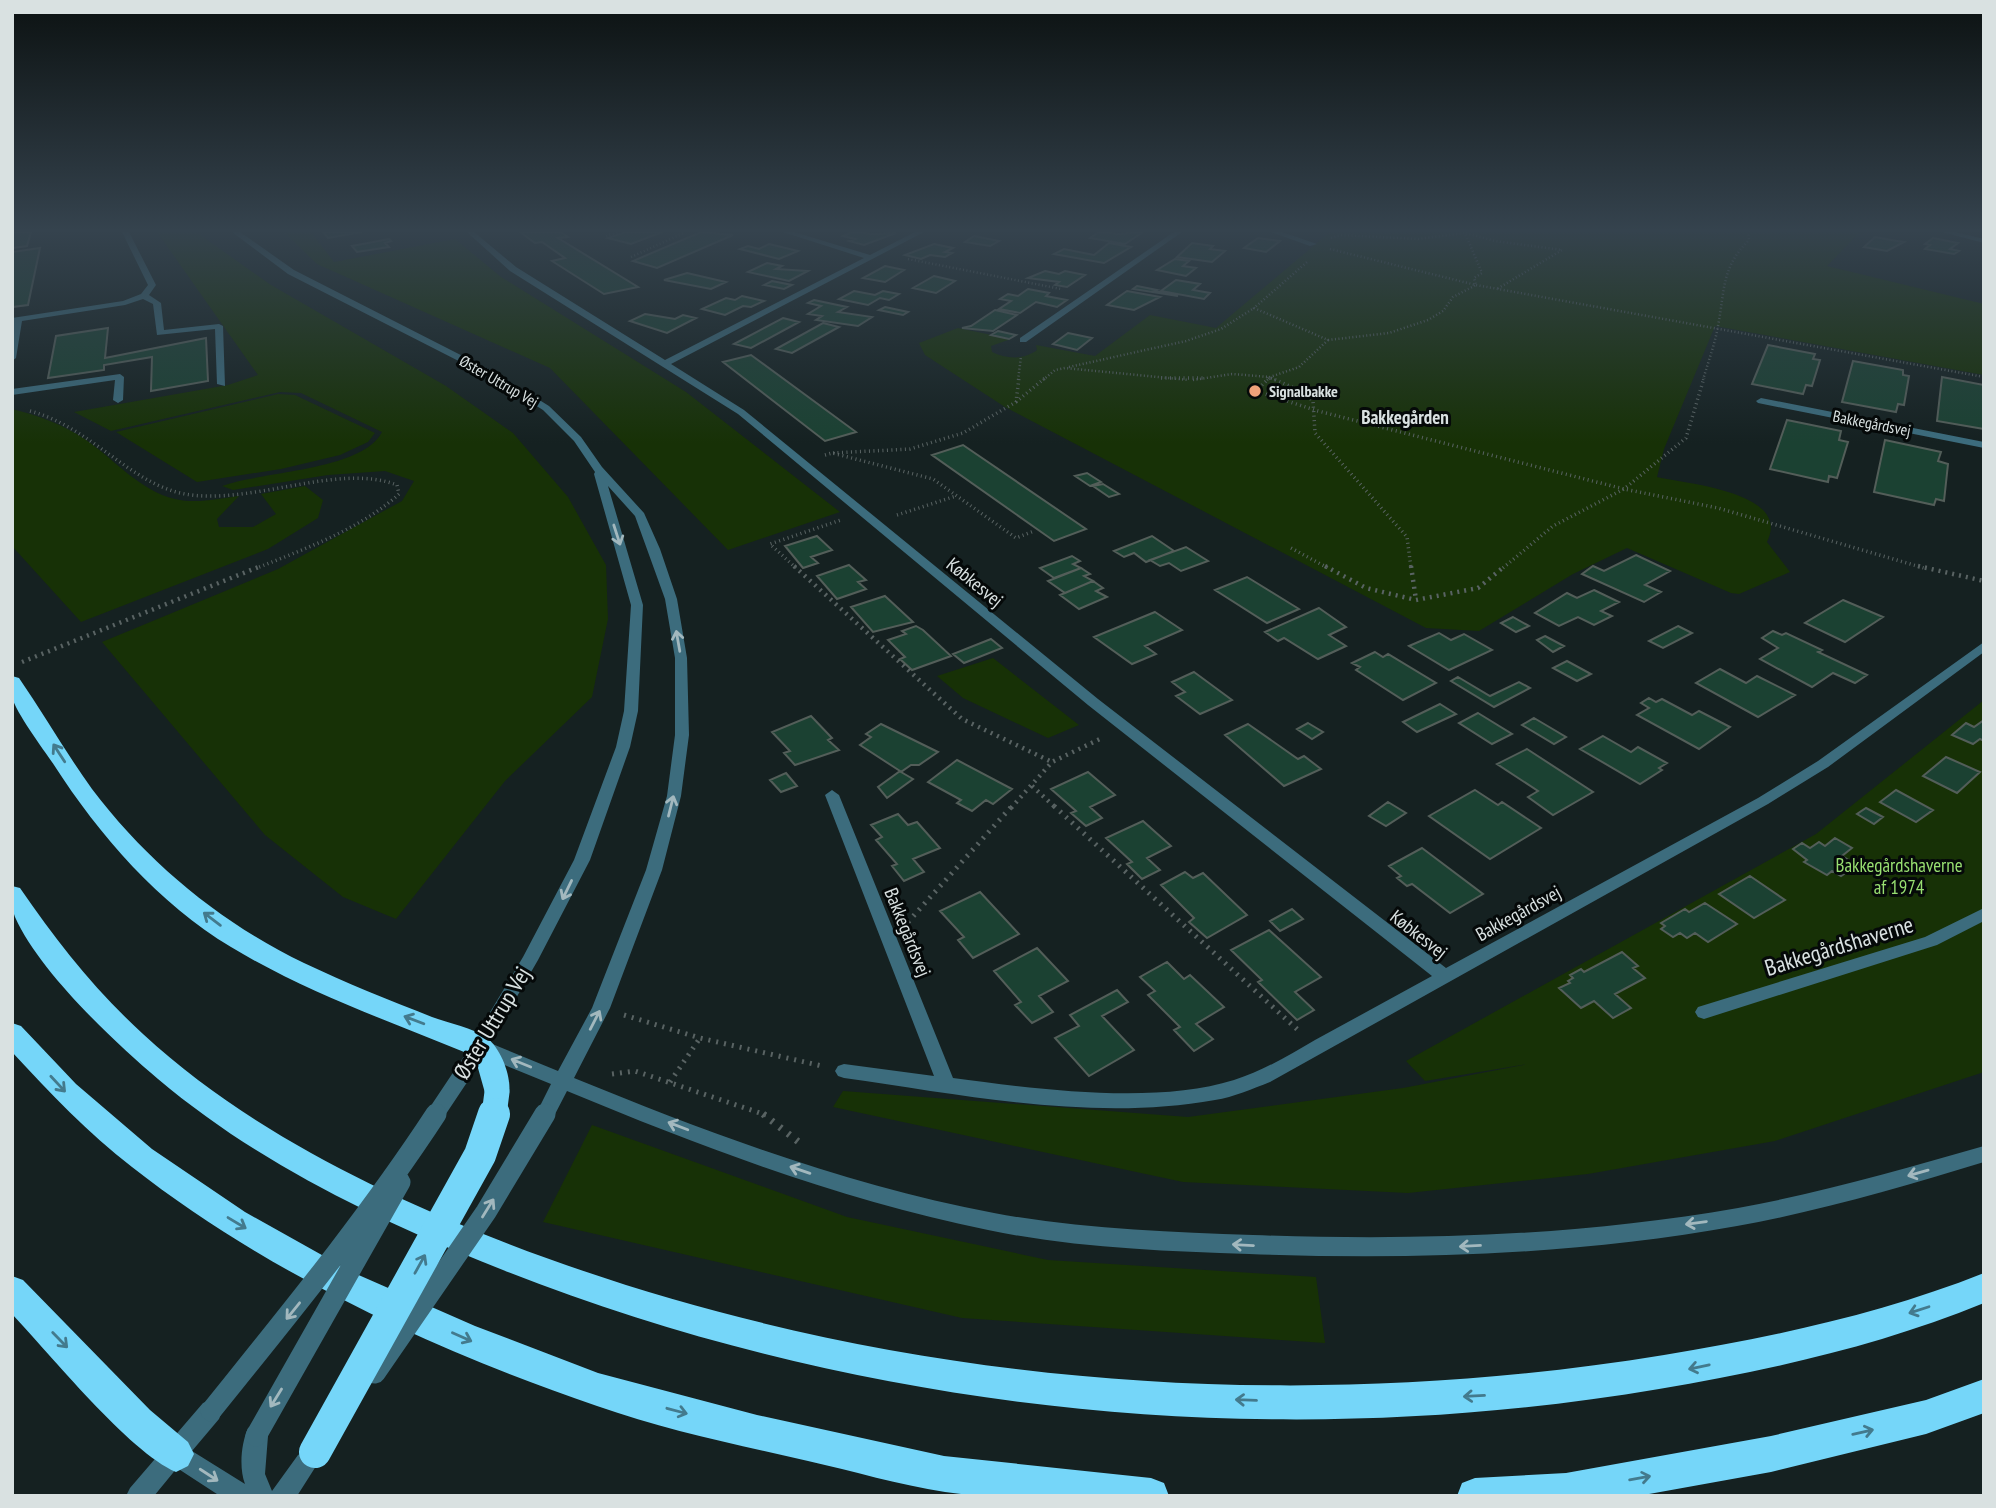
<svg xmlns="http://www.w3.org/2000/svg" width="1996" height="1508" font-family="'PT Sans Narrow',sans-serif">
	<rect width="100%" height="100%" fill="#152121"/>
	<path fill="#173106" d="M157,232h39l75,53 175,101 67,47 55,64 38,68 2,54 -16,78 -87,84 -109,138 -53,-22 -78,-62 -163,-193 176,-73 124,-68 12,-20 -29,-10 -57,4 -95,15 -11,-4c40,-15 140,-15 160,-54l-81,-39 -21,-1 -169,39 -37,-19 154,-27 30,-10z
		M284,232h27l23,30 121,-23 46,38 185,115 154,120 -112,38 -178,-182 -233,-104z
		M1330,232h530l-33,34 157,38v71l-269,-49 -51,123 -7,28c30,7 135,15 110,65l23,30 -51,22 -8,-1 -104,-45 -54,26 -94,57 -53,-3 -421,-221 -80,-52 -6,-12 39,-15 53,11 -20,7 1,6c14,7 32,8 45,-2l-1,-5 59,11 55,-41 66,13z
		M278,394l17,1 80,38 -7,9 -28,13 -59,14 -84,13 -81,-50z
		M12,409c28,7 50,15 74,31 28,19 54,51 89,59 21,5 42,0 64,-3l-22,23 2,8h34l23,-13 -15,-20 44,-8 18,14 -5,18 -50,31 -187,73 -69,-76z
		M993,658l86,67 -31,13 -85,-40 -26,-22z
		M1984,700v372l-209,69 -187,33 -180,19 -225,-11 -350,-75 10,-16 345,26 215,-29 125,-24 -103,17 -19,-20 410,-227z
		M592,1125l255,92 201,43 268,17 9,66 -363,-25 -419,-96z"/>
	<path fill="#1b4132" stroke="#535e59" stroke-width="2" d="M12,232h19l-4,14 -15,2z
		M323,232h39l-34,6z
		M520,232h41l7,5 -10,1 80,49 -34,7 -52,-33 13,-3 -23,-16 -7,1z
		M625,232h37l-31,12 -23,-6z
		M701,232l32,3 -76,33 -24,-7z
		M853,232l20,2 23,-1 -32,12 -15,-4 6,-2 -12,-3z
		M1099,232l20,2 24,-2 -18,12 -35,-6z
		M974,236l25,5 -9,5 -25,-4z
		M1875,237l16,3 13,2 -17,9 -23,-4z
		M1258,238l22,3 -14,11 -22,-4z
		M1933,238l25,5 -8,6 9,2 -5,3 -29,-5 5,-4 -5,-1z
		M389,239l2,2 -6,2 4,4 -32,5 -5,-6z
		M1109,243l22,4 -27,16 -50,-9 10,-5 30,6z
		M1192,243l21,3 -3,3 15,2 -13,11 -35,-5z
		M769,244l29,7 -19,8 -39,-10 8,-3 11,3z
		M934,244l19,4 -8,4 7,1 -7,4 -15,-2 -9,4 -16,-4z
		M40,248l-12,57 -16,2v-55z
		M1175,259l14,2 -6,5 13,2 -10,8 -29,-6z
		M767,263l15,3 -6,3 32,2 -19,10 -41,-9z
		M885,266l19,4 -19,12 -22,-4z
		M1045,271l14,3 6,-3 20,4 -18,12 -12,-2 4,-3 -31,-4z
		M687,273l39,9 -15,7 -47,-9z
		M934,276l21,5 -19,12 -23,-5z
		M1176,280l24,4 -7,6 17,3 -6,6 -43,-8z
		M772,281l20,4 -8,4 -20,-4z
		M1137,286l20,4 -3,1 24,5 -45,-7z
		M1028,289l21,4 -3,3 21,4 -10,7 -21,-5 -16,11 -21,-4 12,-8 -11,-2 8,-5 10,2z
		M854,291l21,4 8,-4 16,3 -10,6 -9,-2 -12,7 -29,-6z
		M1127,291l33,6 -26,13 -27,-5z
		M742,296l22,5 -13,6 -8,-1 -18,9 -23,-6 24,-11 9,2z
		M814,300l33,7 -9,5 34,5 -14,9 -42,-6 6,-4 -14,-2 13,-8 -13,-3z
		M885,307l23,5 -5,3 -24,-5z
		M995,310l22,5 -24,16 -31,-3 9,-2z
		M645,314l30,5 8,-4 13,3 -29,15 -37,-12z
		M783,318l16,4 -48,26 -17,-4z
		M823,323l16,4 -47,26 -16,-4z
		M108,328l-3,30 101,-20 2,43 -57,10 1,-34 -48,8v5l-56,8 8,-42z
		M998,331l18,4 -7,4 -18,-4z
		M1068,333l24,5 -15,12 -24,-6z
		M1768,345l47,9 -2,5 7,1 -8,26 -6,-1 -3,9 -51,-10z
		M751,355l105,77 -31,9 -102,-79z
		M1853,361l50,9v5l6,1 -5,29 -6,-1 -2,8 -54,-10z
		M1942,377l42,8v44l-47,-8z
		M1787,420l54,11 -2,9 9,2 -11,36 -8,-2 -1,6 -58,-13z
		M1885,440l56,12 -3,9 10,3 -4,37 -8,-2 -2,6 -60,-13z
		M963,445l123,84 -32,12 -122,-86z
		M1087,473l14,9 -11,4 -15,-10z
		M1103,484l16,10 -10,3 -16,-11z
		M817,536l15,14 -21,7 7,6 -15,5 -18,-22z
		M1152,536l22,15 -28,11 -12,-9 -10,4 -10,-6z
		M1186,547l22,14 -27,10 -12,-8 -9,3 -10,-6z
		M1636,555l34,16 -25,14 16,7 -17,10 -62,-28 11,-8 11,5z
		M1072,556l8,5 -7,3 8,4 -27,10 -14,-10z
		M849,565l17,15 -8,2 8,7 -29,10 -20,-23z
		M1081,568l9,6 -6,2 9,5 -28,12 -17,-12z
		M1247,577l52,32 -32,14 -52,-33z
		M1093,581l10,7 -7,3 11,6 -28,12 -19,-14z
		M1594,590l25,12 -18,9 11,5 -18,9 -16,-8 -19,9 -24,-13 32,-20 10,5z
		M885,596l28,26 -40,10 -22,-25z
		M1843,600l40,17 -38,25 -40,-19z
		M1319,608l27,19 -17,8 17,11 -28,13 -34,-21 -6,3 -13,-9z
		M1155,612l27,18 -37,16 11,8 -24,10 -38,-27z
		M1513,617l16,9 -13,6 -15,-9z
		M916,626l7,4 28,26 -39,14 -12,-11 5,-2 -17,-17 18,-6 -4,-3z
		M1678,626l14,7 -29,15 -14,-7z
		M1773,631l9,4 4,-2 36,17 -4,2 49,23 -12,8 -22,-10 -21,14 -52,-28 18,-11 -16,-10z
		M1439,633l12,7 13,-6 28,16 -43,20 -40,-24z
		M1545,636l19,10 -11,6 -16,-12z
		M991,639l11,9 -38,15 -11,-9z
		M1375,652l8,5 5,-3 48,29 -33,17 -47,-30 4,-3 -8,-4z
		M1567,661l24,13 -14,7 -24,-13z
		M1720,669l26,14 11,-7 38,19 -37,22 -62,-34z
		M1194,672l38,28 -32,14 -24,-18 9,-4 -13,-10z
		M1458,677l32,19 29,-14 11,6 -36,19 -43,-26z
		M1649,698l7,4 6,-3 30,16 7,-4 31,16 -31,22 -62,-34 12,-7 -8,-5z
		M1440,704l16,10 -39,18 -14,-10z
		M1478,713l34,21 -20,10 -33,-21z
		M811,716l21,22 -4,2 11,10 -44,15 -11,-12 6,-2 -18,-19z
		M1534,718l32,19 -12,7 -32,-19z
		M1984,720v21l-4,-2 -7,5 -21,-9 14,-12 8,4z
		M1308,723l15,9 -11,7 -15,-10z
		M881,724l57,28 -19,13h-8l-10,7 12,7 -26,19 -9,-11 22,-16 -40,-26 11,-8 -5,-3z
		M1248,724l50,35 6,-3 17,13 -37,17 -59,-51z
		M1603,736l28,16 7,-5 29,16 -8,5 3,2 -22,14 -60,-35z
		M1527,749l66,43 -40,23 -25,-18 10,-6 -41,-27z
		M1946,757l34,15 -23,21 -34,-17z
		M957,760l55,29 -19,15 -7,-4 -14,11 -15,-8 4,-3 -33,-18z
		M1088,772l27,23 -25,12 12,11 -16,8 -15,-13 5,-2 -25,-22z
		M786,773l11,13 -16,6 -11,-12z
		M1475,790l23,15 4,-3 39,26 -51,31 -61,-43z
		M1896,790l37,20 -17,12 -36,-20z
		M1388,802l18,11 -20,13 -17,-10z
		M1866,808l17,9 -9,7 -17,-10z
		M898,814l10,11 9,-3 23,26 -27,11 11,13 -20,9 -12,-15 5,-2 -21,-24 6,-3 -11,-12z
		M1143,821l28,25 -24,12 13,12 -18,9 -15,-15 5,-2 -26,-24z
		M1835,838l17,10 -10,8 15,9 -16,11 -9,-5 -5,4 -23,-13 3,-2 -14,-11 9,-6 8,5 9,-6 6,4z
		M1422,848l61,46 -33,19 -38,-29 -5,2 -10,-8 4,-2 -12,-10z
		M1185,872l8,6 10,-5 44,42 -40,23 -18,-16 5,-4 -33,-33z
		M1750,876l35,24 -31,18 -35,-24z
		M980,892l39,42 -46,24 -15,-18 6,-3 -24,-26z
		M1705,903l32,21 -29,18 -13,-9 -8,5 -7,-5 -7,4 -12,-8 4,-3 -4,-3 24,-14 4,3z
		M1292,909l11,10 -23,12 -10,-10z
		M1269,930l52,47 -26,15 19,18 -17,10 -39,-38 4,-2 -31,-30z
		M1037,948l31,33 -29,15 14,16 -21,11 -17,-18 6,-3 -27,-31z
		M1622,952l16,14 -5,2 12,10 -30,16 16,14 -18,10 -19,-17 -13,7 -22,-20 11,-5 -2,-2 5,-3 -3,-3 11,-6 3,3z
		M1167,962l17,17 6,-4 34,32 -28,17 17,15 -19,12 -20,-21 6,-3 -32,-32 7,-4 -15,-14z
		M1117,990l11,12 -26,14 32,34 -45,26 -34,-38 24,-12 -9,-11z"/>
	<g fill="none" stroke-linecap="round" stroke-linejoin="round">
		<path stroke="#596363" stroke-width="2.5" stroke-dasharray="1 2.5" stroke-linecap="butt" d="M1466,233l29,8 67,9 -65,39
			M606,236l13,-4
			M1331,238l10,-3 77,4 47,-6
			M1330,249l146,36 508,92
			M631,257l55,-25
			M908,259l153,30
			M1328,340l61,-7 39,-13 15,-9 10,-14 23,-12 -2,-7 8,-5 -17,-40
			M1069,367l117,-26 35,-12 33,-21
			M1271,378l5,2
			M1018,380l3,-23
			M1043,380l12,-10 10,-2 124,12
			M1193,380l39,-6 38,3 29,-10 29,-27 -74,-32 53,-46
			M1267,380l3,-3
			M1703,380c5,-18 12,-36 15,-54 7,-36 3,-58 31,-86l-1,-8"/>
		<path stroke="#596363" stroke-width="3.5" stroke-dasharray="1 3.5" stroke-linecap="butt" d="M1161,378h44
			M1269,378l-12,12 2,2 59,19 306,78 94,19 206,60
			M1271,378l30,13 12,10 2,32 92,104 4,31
			M1016,402l29,-24
			M30,411c61,16 100,73 155,83 66,12 153,-32 212,-9l2,9c-38,35 -95,55 -142,74
			M833,453l77,-4 53,-16 53,-31 3,-24
			M825,455l7,-2 101,26 83,59 18,-7
			M897,515l59,-19
			M1291,548l37,20
			M796,568l-26,-24 71,-24
			M1503,568l50,-42 71,-37 62,-51 18,-60"/>
		<path stroke="#596363" stroke-width="4.5" stroke-dasharray="2 5" stroke-linecap="butt" d="M794,566l168,153 90,43
			M1325,566l41,22 50,12 62,-12 27,-22
			M1411,566l5,34
			M1918,566l66,15
			M22,662l239,-96
			M1032,786l24,22
			M1011,808l41,-46 50,-24"/>
		<path stroke="#596363" stroke-width="5" stroke-dasharray="2 6" stroke-linecap="butt" d="M1054,806l245,225
			M908,922l104,-116
			M624,1015l76,23 122,28
			M612,1074l23,-3 131,44
			M670,1082l30,-44"/>
		<path stroke="#596363" stroke-width="7" stroke-dasharray="2.5 8" stroke-linecap="butt" d="M763,1114l37,29"/>
		<path fill="#3c6c7d" fill-rule="evenodd" d="M122,232h7l27,53 -7,10 12,8 3,27 55,-6 4,2 2,60 -8,-2 -2,-55 -58,6 -4,-31 -10,-5 -18,6 -103,16 -6,37 -4,3v-43l111,-17 18,-7 7,-9z
			M120,374l4,3 -1,23 -5,3 -5,-3 2,-20 -103,15v-6z
			M1984,908v13l-47,24 -233,74 -6,-2 -3,-5 3,-5 227,-70z"/>
		<path fill="#3c6c7d" fill-rule="evenodd" d="M467,232h7l42,35 149,93 199,-102 -81,-26h11l76,23 45,-23h9l-253,132 73,46 354,289 348,269 312,-170 60,-37 166,-119v10l-156,115 -60,37 -498,278c-18,7 -36,15 -55,18 -122,22 -250,-5 -371,-22l-6,-2 -3,-5 3,-5 6,-2 90,12 -109,-281 7,-5 7,5 114,283c82,11 202,27 281,2 29,-9 55,-25 81,-40 39,-21 78,-43 117,-64l-344,-271 -350,-291 -228,-143z
			M1174,232h8l-156,110h-6v-4z
			M1271,232h11l35,12 -7,2z
			M1942,232h13l29,7v4z
			M1761,398l223,44v6l-226,-45 -2,-2z"/>
		<path fill="#3c6c7d" fill-rule="evenodd" d="M232,232h8l54,38 202,103 53,33 32,31 21,30 42,46 16,36 17,50 10,59 2,77 -8,61 -19,74 -52,138 -36,70c137,56 274,107 420,135 86,16 172,19 259,22 162,6 326,1 485,-27 83,-15 165,-39 246,-62v16c-82,25 -164,49 -247,64 -161,29 -325,34 -488,28 -88,-3 -174,-6 -261,-24 -146,-30 -284,-82 -421,-139l-15,29 -7,2 -7,-2 -2,-6 15,-30 -69,-28 -15,25 -6,3 -6,-3 -3,-5 3,-5 68,-114 51,-97 42,-113 8,-36 7,-106 -37,-131 1,-2 -21,-31 -31,-31 -53,-33 -202,-103zM608,486l27,30 30,83 10,59v77l-8,61 -21,74 -54,138 -34,63 -68,-28 48,-83 52,-100 40,-113 8,-36 5,-106z
			M211,1400l8,3 3,8 -3,8 -27,32 53,33c-6,-16 -4,-40 3,-56l8,-4 8,4 4,8 -3,38 7,17 26,-36 8,-4 8,4 4,8 -21,33h-77l-43,-28 -23,28h-28l4,-8 73,-85z"/>
		<path fill="#75d6f9" fill-rule="evenodd" d="M12,676l7,2c25,36 47,75 73,111 56,74 129,134 212,174 42,20 85,37 128,54 17,6 41,11 55,21 15,11 28,46 20,62l-10,4 -10,-4 -9,-32 -9,-14c-80,-33 -164,-62 -238,-107 -72,-43 -132,-112 -177,-182 -10,-15 -38,-52 -42,-68 -1,-6 0,-14 0,-21z
			M12,886l8,2c37,54 75,102 123,146 100,92 224,153 348,203 369,146 783,182 1173,118 109,-18 217,-41 320,-82v30c-105,43 -214,67 -325,86 -395,67 -810,23 -1181,-129 -114,-46 -225,-101 -320,-181 -45,-38 -119,-108 -143,-162 -4,-9 -3,-21 -3,-31z
			M12,1023l9,3 55,58 76,65 93,63 109,61 121,53 123,47 159,42 187,41 207,22 13,5 5,13c-73,0 -151,7 -224,-4 -46,-7 -92,-21 -137,-31 -70,-16 -143,-31 -211,-55 -161,-55 -330,-133 -465,-239 -44,-34 -82,-74 -120,-115z
			M12,1276l11,4 127,130 38,32 6,12 -6,12 -12,6c-47,-20 -126,-118 -164,-158z
			M1984,1379v34l-58,21 -155,38 -133,24h-181l5,-13 13,-5 91,-5 205,-37 155,-36z"/>
		<path stroke="#3c6c7d" stroke-width="17" d="M435,1115l26,-39"/>
		<path stroke="#3c6c7d" stroke-width="21" d="M375,1373l111,-161 59,-98
			M211,1411c78,-97 157,-193 225,-297
			M256,1436l144,-254"/>
		<path stroke="#75d6f9" stroke-width="25" d="M494,1115l3,-23"/>
		<path stroke="#75d6f9" stroke-width="32" d="M315,1452l165,-297 14,-41"/>
	</g>
	<defs><path id="oneway-shaft" d="M-6 0H5M1.5-3L5.5 0L1.5 3" fill="none" stroke-width="1.6" stroke-linecap="round" stroke-linejoin="round" transform="scale(1.75)"/></defs>
	<g stroke="#a2b8be">
		<use href="#oneway-shaft" transform="translate(617 535) rotate(72)"/>
		<use href="#oneway-shaft" transform="translate(678 641) rotate(-100)"/>
		<use href="#oneway-shaft" transform="translate(671 806) rotate(-76)"/>
		<use href="#oneway-shaft" transform="translate(567 890) rotate(116)"/>
		<use href="#oneway-shaft" transform="translate(595 1020) rotate(-63)"/>
		<use href="#oneway-shaft" transform="translate(521 1063) rotate(-158)"/>
		<use href="#oneway-shaft" transform="translate(678 1126) rotate(-159)"/>
		<use href="#oneway-shaft" transform="translate(800 1170) rotate(-161)"/>
		<use href="#oneway-shaft" transform="translate(1918 1173) rotate(164)"/>
		<use href="#oneway-shaft" transform="translate(488 1208) rotate(-58)"/>
		<use href="#oneway-shaft" transform="translate(1696 1223) rotate(172)"/>
		<use href="#oneway-shaft" transform="translate(1243 1245) rotate(-177)"/>
		<use href="#oneway-shaft" transform="translate(1470 1246) rotate(177)"/>
		<use href="#oneway-shaft" transform="translate(293 1311) rotate(129)"/>
		<use href="#oneway-shaft" transform="translate(276 1398) rotate(122)"/>
		<use href="#oneway-shaft" transform="translate(209 1475) rotate(33)"/>
	</g>
	<g stroke="#437a8d">
		<use href="#oneway-shaft" transform="translate(59 753) rotate(-123)"/>
		<use href="#oneway-shaft" transform="translate(212 919) rotate(-143)"/>
		<use href="#oneway-shaft" transform="translate(414 1020) rotate(-159)"/>
		<use href="#oneway-shaft" transform="translate(58 1084) rotate(47)"/>
		<use href="#oneway-shaft" transform="translate(237 1223) rotate(31)"/>
		<use href="#oneway-shaft" transform="translate(420 1264) rotate(-61)"/>
		<use href="#oneway-shaft" transform="translate(1919 1310) rotate(162)"/>
		<use href="#oneway-shaft" transform="translate(462 1337) rotate(24)"/>
		<use href="#oneway-shaft" transform="translate(60 1340) rotate(46)"/>
		<use href="#oneway-shaft" transform="translate(1699 1367) rotate(168)"/>
		<use href="#oneway-shaft" transform="translate(1474 1396) rotate(177)"/>
		<use href="#oneway-shaft" transform="translate(1246 1400) rotate(-178)"/>
		<use href="#oneway-shaft" transform="translate(677 1411) rotate(15)"/>
		<use href="#oneway-shaft" transform="translate(1863 1432) rotate(-13)"/>
		<use href="#oneway-shaft" transform="translate(1640 1478) rotate(-10)"/>
	</g>
	<linearGradient id="sky" x2="0" y2="1"><stop stop-color="#0c1212"/><stop offset="0.52" stop-color="#35434e"/><stop offset="1" stop-color="#35434e" stop-opacity="0"/></linearGradient>
	<rect width="1996" height="443" fill="url(#sky)"/>
	<circle fill="#f0a27a" stroke="#050909" stroke-width="2.5" cx="1255" cy="391" r="7"/>
	<g text-anchor="middle" stroke-width="6" stroke-linejoin="round" paint-order="stroke">
		<g font-size="16" fill="#d9e1e1" stroke="#050909">
			<text transform="translate(499 381) rotate(30)" y="6">Øster Uttrup Vej</text>
			<text transform="translate(1872 423) rotate(11)" y="6">Bakkegårdsvej</text>
		</g>
		<g font-size="16" font-weight="bold" fill="#d9e1e1" stroke="#050909" text-anchor="start">
			<text x="1269" y="397">Signalbakke</text>
		</g>
		<g font-size="19" font-weight="bold" fill="#d9e1e1" stroke="#050909">
			<text x="1405" y="424">Bakkegården</text>
		</g>
		<g font-size="19" fill="#d9e1e1" stroke="#050909">
			<text transform="translate(975 582) rotate(39)" y="7">Købkesvej</text>
			<text transform="translate(1518 913) rotate(-29)" y="7">Bakkegårdsvej</text>
			<text transform="translate(908 932) rotate(68)" y="7">Bakkegårdsvej</text>
			<text transform="translate(1419 934) rotate(38)" y="7">Købkesvej</text>
		</g>
		<g font-size="19" fill="#98df71" stroke="#050909">
			<text x="1899" y="872">Bakkegårdshaverne<tspan x="1899" dy="22">af 1974</tspan></text>
		</g>
		<g font-size="23" fill="#d9e1e1" stroke="#050909">
			<text transform="translate(1839 946) rotate(-17)" y="8">Bakkegårdshaverne</text>
			<text transform="translate(492 1023) rotate(-59)" y="8">Øster Uttrup Vej</text>
		</g>
	</g>
	<rect width="1996" height="1508" fill="none" stroke="#d9e1e1" stroke-width="28"/>
</svg>
